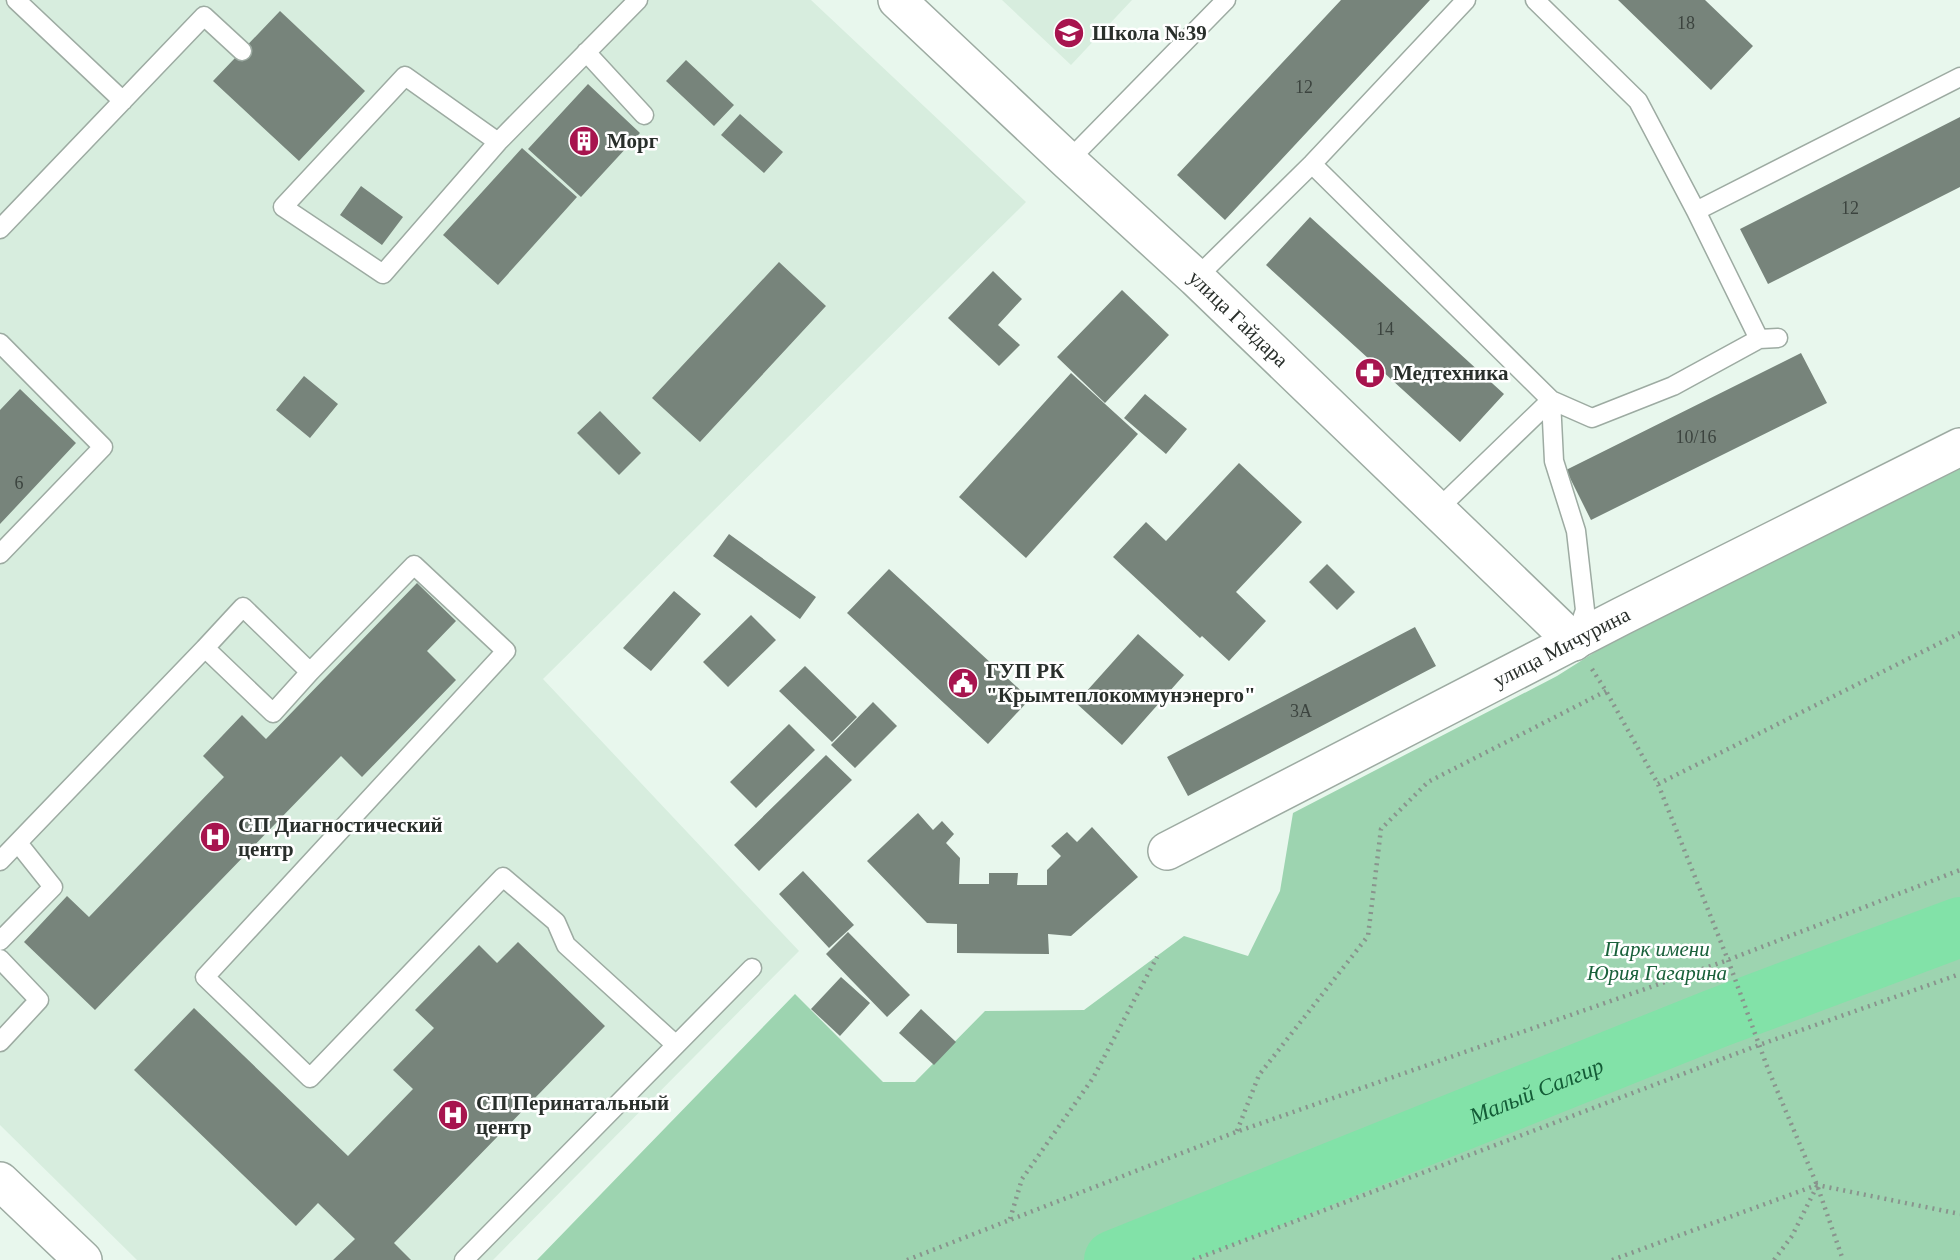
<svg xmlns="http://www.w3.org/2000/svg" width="1960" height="1260" font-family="'Times New Roman',serif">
	<rect width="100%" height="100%" fill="#e8f7ed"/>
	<path fill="#d7edde" d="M0,0h811l215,202 -483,477 256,272 -306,309h-356l-137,-135z
		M1002,0h130l-61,65z"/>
	<path fill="#9dd4b0" d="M1960,467v793h-1423l258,-266 88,88h32l70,-71 99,-1 100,-74 64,20 32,-65 13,-78 264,-137 73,-46z"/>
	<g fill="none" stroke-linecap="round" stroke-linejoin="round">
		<path stroke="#82e2a8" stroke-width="60" id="s1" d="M1114,1260l603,-242 243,-91"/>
	</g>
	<path fill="#77847b" d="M1341,0h89l-205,220 -48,-45z
		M1618,0h87l48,46 -42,44z
		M280,11l85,80 -66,70 -86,-80z
		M686,60l48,45 -20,21 -48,-45z
		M588,84l52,49 -59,64 -53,-48z
		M740,114l43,38 -19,21 -43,-38z
		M1960,117v70l-192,97 -28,-55z
		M522,148l55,49 -79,88 -55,-50z
		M361,186l42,31 -21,28 -42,-30z
		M1310,217l194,177 -44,48 -194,-177z
		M779,262l47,44 -126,136 -48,-44z
		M993,271l29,28 -24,26 22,20 -21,21 -51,-48z
		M1122,290l47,45 -64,68 -48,-46z
		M1801,353l26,50 -236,117 -25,-50z
		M1071,373l67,61 -112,124 -67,-61z
		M304,376l34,28 -28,34 -34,-28z
		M20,389l56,54 -76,81v-114z
		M1145,394l42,35 -21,25 -42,-36z
		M600,411l41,42 -22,22 -42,-42z
		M1239,463l63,59 -66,70 30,29 -37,40 -27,-25 -2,2 -87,-81 33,-35 20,19z
		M729,534l87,63 -16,22 -87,-63z
		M1327,564l28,28 -18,18 -28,-28z
		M889,569l141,130 -42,45 -141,-131z
		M417,583l39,38 -29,30 29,29 -94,97 -21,-21 -246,254 -71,-68 43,-46 22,21 135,-140 -21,-21 39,-41 24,24z
		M674,591l27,23 -50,57 -28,-23z
		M751,615l25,25 -48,47 -25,-25z
		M1415,627l21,39 -248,130 -21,-39z
		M1138,634l46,41 -62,70 -46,-42z
		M805,666l52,51 -25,25 -53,-51z
		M873,702l24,24 -42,42 -24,-23z
		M789,724l26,26 -59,58 -26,-26z
		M826,755l26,25 -93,91 -25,-26z
		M918,813l15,17 9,-9 12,13 -8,9 14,15 -1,26h30v-11h29l-1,12h30v-15l14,-14 -10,-10 16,-14 10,10 15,-15 46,50 -67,59 -23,-2 1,20 -92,-1v-29l-30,-1 -60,-62z
		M803,871l51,54 -25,23 -50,-54z
		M848,932l62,63 -23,22 -61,-63z
		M518,942l87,84 -211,217 17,17h-78l22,-21 -37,-36 -22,23 -162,-156 60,-62 154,148 65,-67 -20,-19 41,-42 -19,-18 64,-65 18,18z
		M841,977l29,26 -30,33 -29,-27z
		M921,1009l35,33 -22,23 -35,-32z"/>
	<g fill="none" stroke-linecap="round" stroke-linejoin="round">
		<g stroke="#9daba2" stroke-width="21">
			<path id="lane" d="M16,0l107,101
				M1535,0l103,101 58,110 63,128
				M586,52l58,63
				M498,142l-93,-66 -122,131 100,67 115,-132 140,-142
				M1068,161l158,-161
				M1312,164l239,236 41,18 81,-32 86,-47 19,-1
				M1696,211l264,-134
				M0,229l204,-213 38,35
				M1196,278l116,-114 154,-164
				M0,343l103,104 -103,107
				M1438,509l113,-109 3,61 22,70 9,79 -9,27
				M205,648l38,-41 67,65
				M0,861l205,-213 68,65 37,-41 104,-107 92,86 -301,326 105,101 193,-201 53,45 10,23 110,100
				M0,941l53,-54 -35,-44
				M0,959l39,41 -39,42
				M464,1260l288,-292"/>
		</g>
		<g stroke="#9daba2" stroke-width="40">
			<g id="street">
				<path id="s2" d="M897,0l171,161 128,117 378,364"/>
				<path id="s3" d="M1167,851l455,-235 338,-169"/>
				<path d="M0,1181l83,79"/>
			</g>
		</g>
		<path stroke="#89948d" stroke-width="4.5" stroke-dasharray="2 5" stroke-linecap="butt" d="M1592,669l14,22 52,93 70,176 40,109 49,116 26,75
			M1658,784l302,-151
			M1237,1131l22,-56 109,-139 13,-107 47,-47 178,-91
			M1010,1219l12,-40 71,-101 64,-121
			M907,1260l329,-128 492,-172 232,-90
			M1193,1260l566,-215 201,-71
			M1612,1260l205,-75 143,29
			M1774,1260l18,-24 25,-50"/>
		<use href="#lane" stroke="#fff" stroke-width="18"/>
		<use href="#street" stroke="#fff" stroke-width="37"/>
	</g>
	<defs>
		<g id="school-disc" transform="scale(1.575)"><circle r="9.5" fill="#a7144e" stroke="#fff"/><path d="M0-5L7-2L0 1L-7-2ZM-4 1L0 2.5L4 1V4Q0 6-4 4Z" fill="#fff"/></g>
		<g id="building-disc" transform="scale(1.575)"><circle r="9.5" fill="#a7144e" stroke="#fff"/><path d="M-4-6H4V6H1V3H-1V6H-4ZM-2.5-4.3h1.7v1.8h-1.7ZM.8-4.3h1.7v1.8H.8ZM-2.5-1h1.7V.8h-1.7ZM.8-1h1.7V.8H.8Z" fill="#fff"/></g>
		<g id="pharmacy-disc" transform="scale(1.575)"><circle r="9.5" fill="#a7144e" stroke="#fff"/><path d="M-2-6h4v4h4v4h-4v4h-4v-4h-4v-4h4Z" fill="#fff"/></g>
		<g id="civic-disc" transform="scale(1.575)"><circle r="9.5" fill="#a7144e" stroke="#fff"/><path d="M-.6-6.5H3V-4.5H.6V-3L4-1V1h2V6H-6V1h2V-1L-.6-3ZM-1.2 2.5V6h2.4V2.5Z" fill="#fff"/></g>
		<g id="hospital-disc" transform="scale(1.575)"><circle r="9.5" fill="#a7144e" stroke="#fff"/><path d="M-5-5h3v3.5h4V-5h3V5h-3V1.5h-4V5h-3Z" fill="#fff"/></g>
	</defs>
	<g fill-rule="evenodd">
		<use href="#school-disc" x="1069" y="33"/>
		<use href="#building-disc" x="584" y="141"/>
		<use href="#pharmacy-disc" x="1370" y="373"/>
		<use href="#civic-disc" x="963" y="683"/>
		<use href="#hospital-disc" x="215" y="837"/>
		<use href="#hospital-disc" x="453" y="1115"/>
	</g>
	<g text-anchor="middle" stroke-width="5" stroke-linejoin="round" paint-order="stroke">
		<g font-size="18" fill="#3c443f">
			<text x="1686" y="29">18</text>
			<text x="1304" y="93">12</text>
			<text x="1850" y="214">12</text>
			<text x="1385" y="335">14</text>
			<text x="1696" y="443">10/16</text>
			<text x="19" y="489">6</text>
			<text x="1301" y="717">3А</text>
		</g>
		<g font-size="21" font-weight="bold" fill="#292f2b" stroke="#fff" text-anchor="start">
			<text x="1092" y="40">Школа №39</text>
			<text x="607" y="148">Морг</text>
			<text x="1393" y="380">Медтехника</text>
			<text x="986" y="678">ГУП РК<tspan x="986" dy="24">"Крымтеплокоммунэнерго"</tspan></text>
			<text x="238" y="832">СП Диагностический<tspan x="238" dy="24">центр</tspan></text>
			<text x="476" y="1110">СП Перинатальный<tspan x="476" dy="24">центр</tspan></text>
		</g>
		<g font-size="21" fill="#292f2b" stroke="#fff">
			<text dy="7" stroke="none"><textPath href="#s2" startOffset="467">улица Гайдара</textPath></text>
			<text dy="7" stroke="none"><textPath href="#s3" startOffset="444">улица Мичурина</textPath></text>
		</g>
		<g font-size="21" font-style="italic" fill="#1a613b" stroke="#fff">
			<text x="1657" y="956">Парк имени<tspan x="1657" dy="24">Юрия Гагарина</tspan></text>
		</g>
		<g font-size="23" font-style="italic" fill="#135b36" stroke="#fff">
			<text dy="8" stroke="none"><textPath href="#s1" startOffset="455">Малый Салгир</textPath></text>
		</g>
	</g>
</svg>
